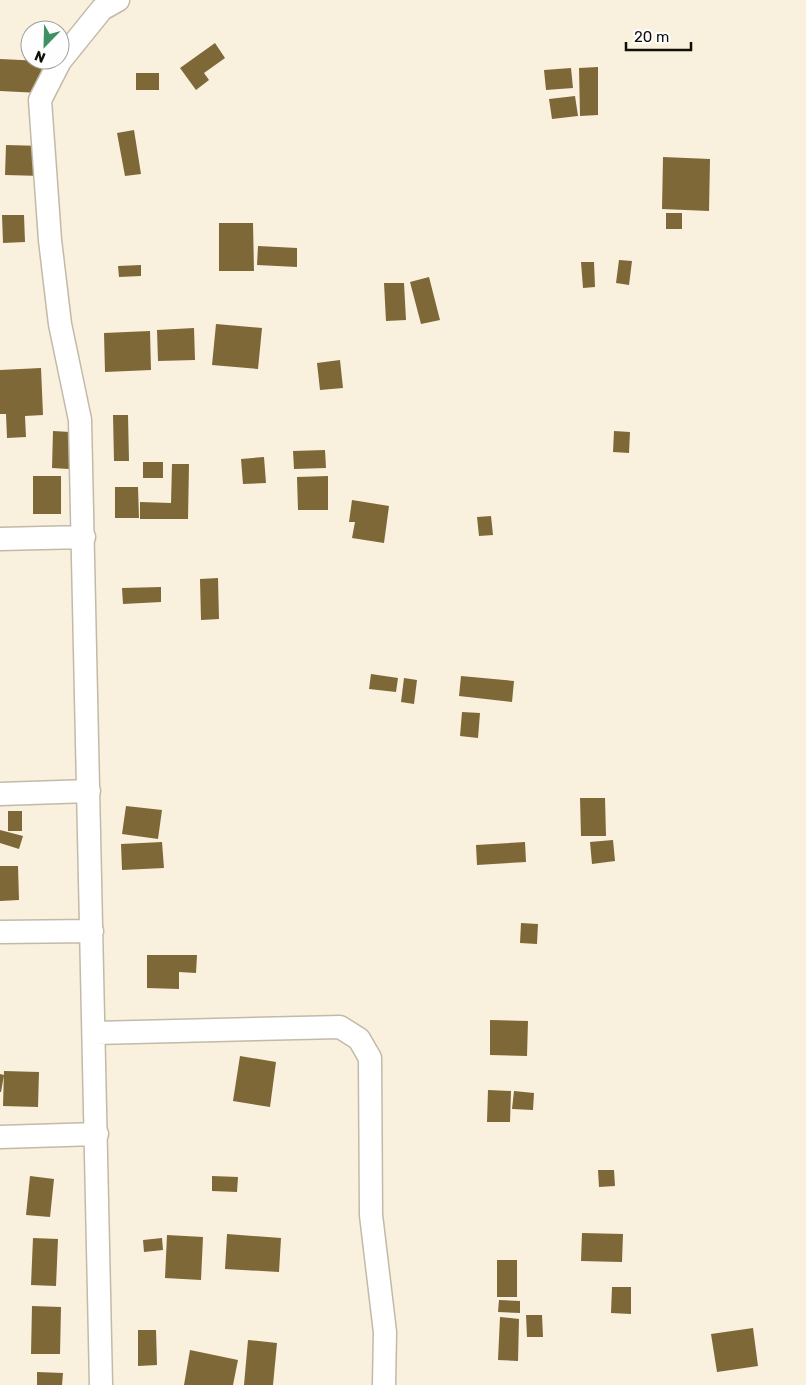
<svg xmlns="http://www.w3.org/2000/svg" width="806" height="1385" font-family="Rubik,sans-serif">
	<rect width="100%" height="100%" fill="#f9f0de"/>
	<path fill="#7e6838" d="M215,43l10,15 -21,15 5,7 -13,10 -16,-22z
		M0,59l42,2 -2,32 -40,-2z
		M598,67v48l-18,1 -1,-48z
		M571,68l2,20 -27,2 -2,-20z
		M136,73h23v17h-23z
		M575,96l3,20 -26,3 -3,-20z
		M134,130l7,44 -16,2 -8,-43z
		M6,145l37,1 -1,30 -37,-1z
		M663,157l47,2 -1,52 -47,-2z
		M666,213h16v16h-16z
		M2,215h22l1,27 -22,1z
		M219,223h34l1,48h-35z
		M258,246l39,2v19l-40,-2z
		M619,260l13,1 -3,24 -13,-2z
		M581,262h13l1,25 -12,1z
		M141,265v11l-22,1 -1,-11z
		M429,277l11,43 -19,4 -11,-42z
		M384,283h20l2,37 -20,1z
		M216,324l46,4 -4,41 -46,-4z
		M194,328l1,32 -37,1 -1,-31z
		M150,331l1,39 -46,2 -1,-39z
		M340,360l3,28 -23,2 -3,-27z
		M41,368l2,47 -18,1 1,21 -19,1 -1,-24h-6v-44z
		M113,415h15l1,46h-15z
		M53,431l17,1 -1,37 -17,-1z
		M614,431l16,1 -1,21 -16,-1z
		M325,450l1,18 -32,1 -1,-18z
		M264,457l2,26 -23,1 -2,-25z
		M143,462h20v16h-20z
		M172,464h17l-1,55h-48v-17l31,1z
		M33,476h28v38h-28z
		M328,476v34h-30l-1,-33z
		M115,487h23l1,31h-24z
		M352,500l37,6 -5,37 -32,-5 3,-16h-6z
		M491,516l2,19 -14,1 -2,-19z
		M218,578l1,41 -18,1 -1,-41z
		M161,587v15l-38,2 -1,-16z
		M371,674l27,4 -2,14 -27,-3z
		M461,676l53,5 -2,21 -53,-6z
		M404,678l13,2 -3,24 -13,-2z
		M462,712l18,1 -2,25 -18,-2z
		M580,798h25l1,38h-25z
		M126,806l36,4 -4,29 -36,-5z
		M8,811h14v20h-14z
		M0,830l23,6 -4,13 -19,-6z
		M613,840l2,21 -23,3 -2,-22z
		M162,842l2,26 -42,2 -1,-26z
		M525,842l1,20 -49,3 -1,-20z
		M0,866h18l1,34 -19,1z
		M521,923l17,1 -1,20 -17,-1z
		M147,955h50l-1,18 -17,-1v17l-32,-1z
		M490,1020l38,1 -1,35 -37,-1z
		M240,1056l36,6 -6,45 -37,-6z
		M4,1071l35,1 -1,35 -35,-1z
		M0,1074l4,1 -3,17h-1z
		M488,1090l23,1 -1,31h-23z
		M514,1091l20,2 -1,17 -21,-1z
		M598,1170h16l1,16 -16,1z
		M30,1176l24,3 -4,38 -24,-2z
		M212,1176l26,1 -1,15 -25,-1z
		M582,1233l41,1 -1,28 -41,-1z
		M227,1234l54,4 -2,34 -54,-3z
		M167,1235l36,2 -2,43 -36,-2z
		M33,1238l25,1 -2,47 -25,-1z
		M162,1238l1,12 -19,2 -1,-12z
		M497,1260h20v37h-20z
		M612,1287h19v27l-20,-1z
		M499,1300l21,1v12l-22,-1z
		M32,1306l29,1 -1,47h-29z
		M526,1315h16l1,22h-16z
		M500,1317l19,2 -1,42 -20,-1z
		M753,1328l5,38 -41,6 -6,-38z
		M138,1330h18l1,35 -19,1z
		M248,1340l29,3 -4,42h-29z
		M190,1350l48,10 -5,25h-49z
		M37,1372l26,1 -1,12h-25z"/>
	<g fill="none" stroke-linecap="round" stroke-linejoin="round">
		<g stroke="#c2baa9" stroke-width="25">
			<path id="street" d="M0,539l84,-2
				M0,794l89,-3
				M0,932l92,-1
				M95,1033l245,-6 19,12 11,19 1,157 14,117 -1,53
				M0,1137l97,-3
				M101,1385l-21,-965 -20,-96 -10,-84 -10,-140 20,-39 42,-52 16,-9"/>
		</g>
		<use href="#street" stroke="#fff" stroke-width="22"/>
	</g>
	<g transform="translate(45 45) rotate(203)"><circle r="24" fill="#fefefe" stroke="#9f9e9c"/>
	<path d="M0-4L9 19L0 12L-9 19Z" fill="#3d9163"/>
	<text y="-8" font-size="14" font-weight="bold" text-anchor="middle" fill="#110e08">N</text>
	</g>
	<path d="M626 42v8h65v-8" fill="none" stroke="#110e08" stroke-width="2.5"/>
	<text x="634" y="42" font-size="15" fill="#110e08" stroke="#fefefe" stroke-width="4" paint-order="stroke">20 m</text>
</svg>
